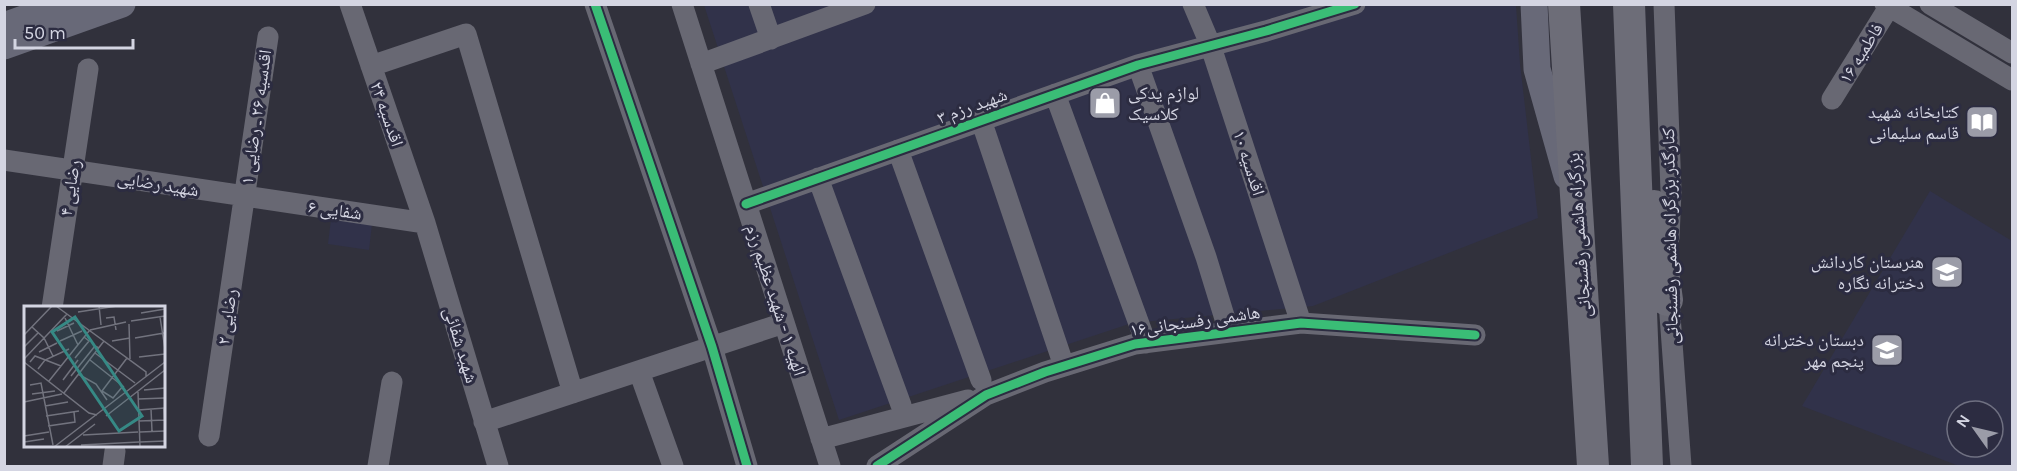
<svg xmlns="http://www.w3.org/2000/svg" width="2017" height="471" font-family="Karla,'Noto Naskh Arabic',sans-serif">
	<rect width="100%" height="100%" fill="#31313c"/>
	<path fill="#31324a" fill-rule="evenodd" d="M704,5h812l4,59 18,154 -225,88 -181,17 -293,97z
		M1930,191l82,50v225h-53l-157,-60zM1957,411h36v36h-36z
		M331,219l41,5 -3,26 -41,-6z"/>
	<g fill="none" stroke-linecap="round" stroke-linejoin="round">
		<path stroke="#686873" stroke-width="21" d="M350,4l75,219 73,243
			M595,4l117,343 35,119
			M682,4l148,462
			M759,4l12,35
			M1193,4l17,40 91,279
			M1664,4l7,187 -2,47
			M1885,4l127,76
			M1930,4l82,49
			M701,64l164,-60
			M1138,65l68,192 23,75
			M371,66l95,-32 107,359
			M1055,94l91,249
			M1832,99l57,-92
			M981,120l83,246
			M898,150l83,230
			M4,160l421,63
			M818,178l83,227
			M746,204l392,-139 128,-34 89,-27
			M1668,288l13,178
			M52,308l36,-239
			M639,371l34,95
			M484,422l300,-99
			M209,436l59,-399
			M821,439l147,-39
			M113,466l2,-15
			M378,466l14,-84
			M877,466l109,-71 59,-23 90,-28 166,-21 174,12"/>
		<path stroke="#686978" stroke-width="27" d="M1534,4l3,65 30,107
			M4,26l61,-22
			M4,46l118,-42"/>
		<path stroke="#6d6d78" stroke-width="32" d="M1564,4l29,462
			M1629,4l18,462
			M1654,206l13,94"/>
		<g stroke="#2c2c41" stroke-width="13">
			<path id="cycleway" d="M595,4l117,343 35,119
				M746,204l392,-139 128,-34 89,-27
				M877,466l109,-71 59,-23 90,-28 166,-21 174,12"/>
		</g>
		<use href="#cycleway" stroke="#3abd76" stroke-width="9"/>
	</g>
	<defs>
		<g id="shop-square" transform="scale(1.725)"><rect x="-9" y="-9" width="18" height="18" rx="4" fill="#9b9ca8" stroke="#2c2c41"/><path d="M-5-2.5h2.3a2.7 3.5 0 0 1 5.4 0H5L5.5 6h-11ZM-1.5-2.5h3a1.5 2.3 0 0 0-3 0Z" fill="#fff"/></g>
		<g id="library-square" transform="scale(1.725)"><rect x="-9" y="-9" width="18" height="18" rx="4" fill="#9b9ca8" stroke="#2c2c41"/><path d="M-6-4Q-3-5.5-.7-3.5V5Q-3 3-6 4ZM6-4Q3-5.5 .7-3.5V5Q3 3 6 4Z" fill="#fff"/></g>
		<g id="school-square" transform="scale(1.725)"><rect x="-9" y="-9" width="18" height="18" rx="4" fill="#9b9ca8" stroke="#2c2c41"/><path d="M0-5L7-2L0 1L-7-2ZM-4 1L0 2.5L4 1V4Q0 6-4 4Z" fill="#fff"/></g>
	</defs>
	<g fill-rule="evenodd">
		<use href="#shop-square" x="1105" y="103"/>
		<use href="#library-square" x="1982" y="122"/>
		<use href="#school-square" x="1947" y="272"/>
		<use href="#school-square" x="1887" y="350"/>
	</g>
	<g text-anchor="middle" stroke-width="6" stroke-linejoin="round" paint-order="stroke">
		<g font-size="18" fill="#d4d5e2" stroke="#2c2c41">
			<text transform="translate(1861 53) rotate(-58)" y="6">فاطمیه ۱۶</text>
			<text transform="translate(972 106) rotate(-20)" y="6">شهید رزم ۳</text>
			<text transform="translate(387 114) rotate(71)" y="6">اقدسیه ۲۴</text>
			<text transform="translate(256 117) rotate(-82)" y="6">اقدسیه ۲۶ ـ رضایی ۱</text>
			<text transform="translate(1249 163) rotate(72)" y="6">اقدسیه ۱۰</text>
			<text transform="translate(158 184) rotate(9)" y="6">شهید رضایی</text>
			<text transform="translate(70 188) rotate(-81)" y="6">رضایی ۴</text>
			<text transform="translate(335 210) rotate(8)" y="6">شفایی ۶</text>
			<text transform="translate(1579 235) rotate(-94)" y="6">بزرگراه هاشمی رفسنجانی</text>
			<text transform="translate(1670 236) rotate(-91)" y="6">کنارگذر بزرگراه هاشمی رفسنجانی</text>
			<text transform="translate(776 300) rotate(72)" y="6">الهیه ۱ - شهید عظیم رزم</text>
			<text transform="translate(227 317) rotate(-82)" y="6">رضایی ۲</text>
			<text transform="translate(1195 321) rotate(-8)" y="6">هاشمی رفسنجانی۱۶</text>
			<text transform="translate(461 345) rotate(73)" y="6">شهید شفائی</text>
		</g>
		<g font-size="18" fill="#d4d5e2" stroke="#2c2c41" text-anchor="end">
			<text x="1128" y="99" text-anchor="start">لوازم یدکی<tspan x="1128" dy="21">کلاسیک</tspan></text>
			<text x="1959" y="118">کتابخانه شهید<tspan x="1959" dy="21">قاسم سلیمانی</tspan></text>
			<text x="1924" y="268">هنرستان کاردانش<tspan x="1924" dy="21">دخترانه نگاره</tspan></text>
			<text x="1864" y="346">دبستان دخترانه<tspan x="1864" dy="21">پنجم مهر</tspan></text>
		</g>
	</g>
	<g transform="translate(24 306)">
		<rect width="141" height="141" fill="#31313c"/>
		<path fill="none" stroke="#72737e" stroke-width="1.5" d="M32,0l90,66v5M75,0l2,19M54,6l39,-6M117,7l24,-4M136,11l5,32M41,12l13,27M82,12l8,-1 2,13M107,15l34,-5M105,18l1,35M8,21l12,11 9,18M66,24l36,-8M33,25l17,-8M0,29l28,-29M111,32l29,-5M36,35l22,-10M88,35l18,-3M0,41l14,-14M15,46l18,-9M71,47l40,30M115,51l26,-3M51,52l14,-17 -5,-4M0,53l43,-45M66,54l34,27M0,56l65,51 8,2M6,56l5,-6 26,10M14,63l7,-9 24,-11M54,68l18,10 11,16M47,70l24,-30 4,2M39,74l15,-20M25,75l40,-50M6,79l11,-2 12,62M99,80l-10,12 -11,-7 25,-33M120,84l21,-2M114,86l2,55M40,87l40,-52M8,88l23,-3M114,93l27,-1M0,96l38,-8M21,100l23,-4M140,102l1,19M127,103l1,22M114,104l27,-2M22,110l33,-5M82,110l59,-46M115,115l26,-1M24,120l27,-4 -1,-10M116,126l25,-1M59,129l55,-3M0,130l25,-4M0,136l20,-3M116,136l25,-1M57,139l58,-3M30,141l111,-85M41,141l30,-23"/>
		<path fill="#368985" fill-opacity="0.15" stroke="#368985" stroke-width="3" d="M51,11l67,99 -23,15 -67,-99z"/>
		<rect width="141" height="141" fill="none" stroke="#d4d5e2" stroke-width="3"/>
	</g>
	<rect width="2017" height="471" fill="none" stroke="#d4d5e2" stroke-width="12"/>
	<g transform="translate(1975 429) rotate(304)"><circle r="28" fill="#2c2c41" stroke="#6f7081" stroke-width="1.5"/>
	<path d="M0-4.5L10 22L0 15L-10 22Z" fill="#9b9ca8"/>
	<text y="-9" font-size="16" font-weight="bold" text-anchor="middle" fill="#d4d5e2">N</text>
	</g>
	<path d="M15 39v9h118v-9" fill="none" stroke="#d4d5e2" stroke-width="3"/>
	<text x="24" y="39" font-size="18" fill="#d4d5e2" stroke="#2c2c41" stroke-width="4.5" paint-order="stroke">50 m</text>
</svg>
